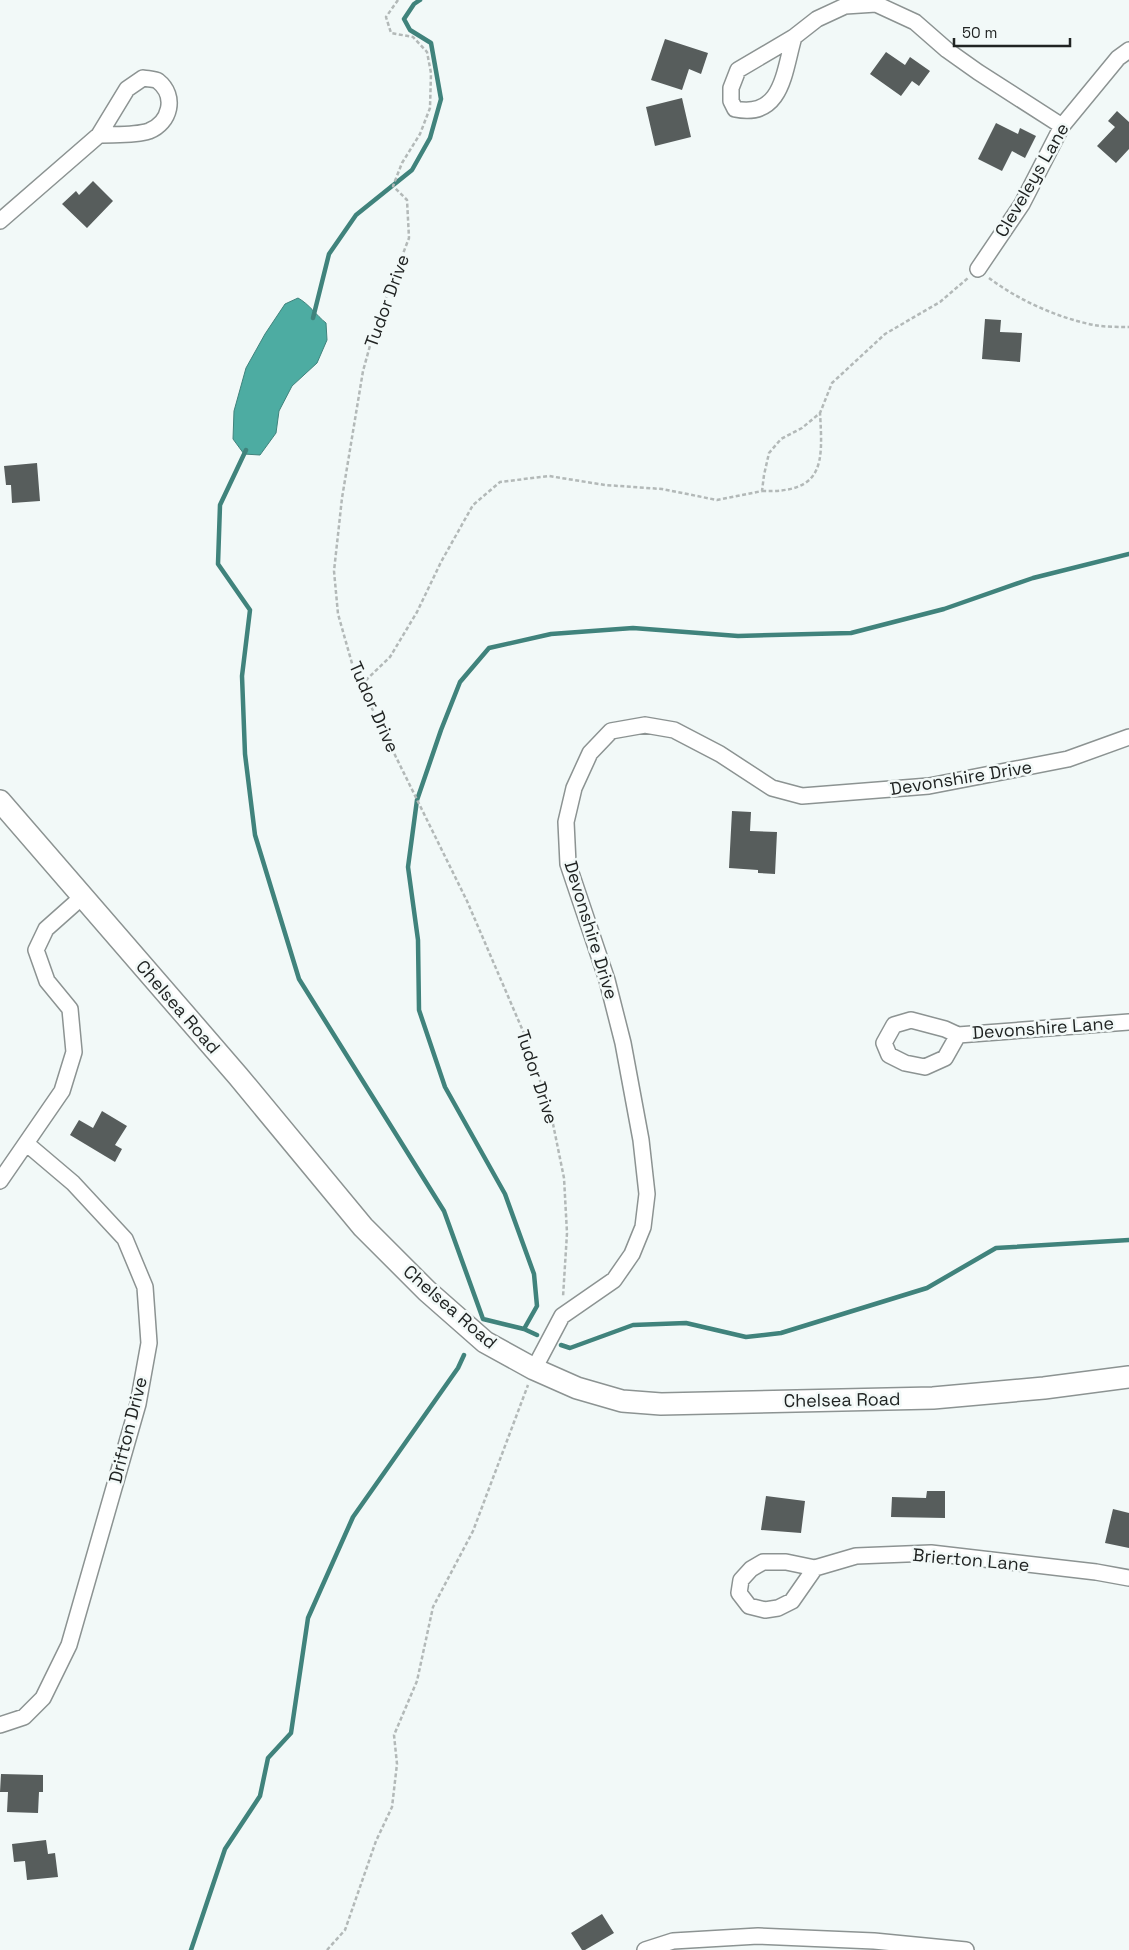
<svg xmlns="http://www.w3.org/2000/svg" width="1129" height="1950" font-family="'Space Grotesk',sans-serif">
	<rect width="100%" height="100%" fill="#f2f9f8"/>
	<path fill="#4daca2" stroke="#40837c" d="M298,298c11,6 18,17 28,25l1,17 -10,23 -25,23 -13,25 -3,22 -16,22 -16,-1 -11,-15 1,-28 12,-43 19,-34 20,-30z"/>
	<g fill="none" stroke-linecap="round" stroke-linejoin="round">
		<path stroke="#40837c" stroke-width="4.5" d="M313,318l16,-64 27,-39 56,-45 18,-32 11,-39 -10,-56 -21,-13 -6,-11 10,-15 6,-4
			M246,450l-26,55 -2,59 32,46 -8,66 3,78 10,81 44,144 145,232 39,108 41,10 13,-23 -3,-32 -29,-80 -60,-107 -26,-77 -1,-70 -10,-73 9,-67 24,-70 19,-48 29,-34 62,-14 82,-6 105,8 113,-3 93,-24 89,-31 96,-24
			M524,1329l13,6
			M561,1345l9,3 63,-23 53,-2 60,14 35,-4 146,-45 69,-40 133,-8
			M191,1950l34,-101 35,-53 8,-38 23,-25 17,-115 45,-101 105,-149 6,-13"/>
	</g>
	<path fill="#575d5c" d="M665,39l43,14 -7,21 -12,-5 -7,21 -31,-10z
		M886,52l19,13 5,-8 20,14 -11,15 -7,-5 -11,15 -31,-22z
		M682,98l9,39 -36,9 -9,-39z
		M1117,111l12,11v27l-13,14 -19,-17 18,-19 -7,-6z
		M996,123l22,11 2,-6 16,8 -11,22 -13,-7 -10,20 -24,-12z
		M93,181l20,20 -26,27 -25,-24 14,-13 3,4z
		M985,319l16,1 -1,12 22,1 -2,29 -38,-3z
		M37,463l3,38 -28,2 -1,-18h-5l-2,-19z
		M732,811l19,1 -1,19 27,1 -2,42 -17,-1v-3l-29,-2z
		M102,1111l25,15 -12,19 7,4 -7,13 -45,-27 9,-15 14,8z
		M927,1491h18v27l-54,-1 1,-20 34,1z
		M766,1496l39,5 -4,32 -40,-3z
		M1113,1509l16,4v35l-24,-5z
		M1,1774l42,1v17h-4l-1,21 -31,-1 1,-20h-8z
		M46,1840l2,14 7,-1 3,24 -31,3 -2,-19 -11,1 -2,-18z
		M602,1914l12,19 -29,17h-3l-11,-17z"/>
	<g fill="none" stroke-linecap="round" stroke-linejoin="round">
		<g stroke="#8c9392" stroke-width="18">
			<path id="street" d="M794,37c-10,33 -11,82 -59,72l-4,-8v-13l7,-18 56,-33 23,-18 28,-13 31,-2 39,18 32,28 31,22 84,54
				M0,221l99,-86 28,-46 16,-11c5,1 12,1 15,3 19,15 12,42 -9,50 -15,5 -35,3 -50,4
				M978,269l44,-65 40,-78 56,-68 11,-8
				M958,1035l-13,23 -20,9 -20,-4 -16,-8 -5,-12 10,-18 17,-5 34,9 13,6 171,-13
				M0,1181l62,-90 12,-39 -4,-43 -23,-28 -11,-31 10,-21 36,-32
				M534,1369l28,-53 52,-36 18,-26 11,-27 4,-33 -6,-54 -18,-97 -16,-63 -39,-116 -2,-42 8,-34 16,-35 21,-22 34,-6 29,5 46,24 52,34 30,8 127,-10 139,-27 61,-22
				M815,1568l-23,33 -14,7 -13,2 -16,-4 -10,-13 2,-13 10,-11 12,-7h23l29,6 41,-12 75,-3 165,19 33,6
				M0,1725l24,-8 19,-19 26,-53 69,-241 11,-61 -4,-56 -20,-48 -52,-56 -46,-39
				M645,1950l28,-9 85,-5 116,5 92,9"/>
		</g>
		<g stroke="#8c9392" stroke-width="24">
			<path id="secondary" d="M0,801l238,275 125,151 64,64 58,51 49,27 43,19 45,13 39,3 272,-6 111,-10 85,-11"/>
		</g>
		<path stroke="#b3b9b8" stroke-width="2.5" stroke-dasharray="4 2.5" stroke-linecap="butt" d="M398,0l-12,17 5,16 22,4 14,15 4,21 -1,35 -10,26 -18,29 -9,23 14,14 2,38 -33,86 -13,47 -21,127 -8,73 4,43 17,60 112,227 62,144 23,74 12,59 3,55 -4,64
			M989,278c29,22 69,40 105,47 11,2 24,2 35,2
			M762,491c62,2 61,-27 58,-78
			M361,685l29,-28 27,-45 24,-50 32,-57 27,-23 49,-6 56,9 57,4 55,11 45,-9 2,-16 5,-22 12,-14 21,-11 18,-15 12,-30 53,-49 55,-32 28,-24
			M327,1950l18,-20 31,-89 16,-34 5,-43 -3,-29 23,-54 16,-74 40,-76 55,-146"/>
		<use href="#street" stroke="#fff" stroke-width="15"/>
		<use href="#secondary" stroke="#fff" stroke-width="21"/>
	</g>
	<g text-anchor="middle" stroke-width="5" stroke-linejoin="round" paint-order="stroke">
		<g font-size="18" fill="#212423" stroke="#f2f9f8">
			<text transform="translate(1032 180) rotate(-60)" y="6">Cleveleys Lane</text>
			<text transform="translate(387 301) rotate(-70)" y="6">Tudor Drive</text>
			<text transform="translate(374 707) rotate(66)" y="6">Tudor Drive</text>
			<text transform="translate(961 778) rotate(-9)" y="6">Devonshire Drive</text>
			<text transform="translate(591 930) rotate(73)" y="6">Devonshire Drive</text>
			<text transform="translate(178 1007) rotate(49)" y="6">Chelsea Road</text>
			<text transform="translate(1043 1028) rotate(-4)" y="6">Devonshire Lane</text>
			<text transform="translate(537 1077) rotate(72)" y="6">Tudor Drive</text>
			<text transform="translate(450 1307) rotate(41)" y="6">Chelsea Road</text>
			<text transform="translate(842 1400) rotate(-1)" y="6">Chelsea Road</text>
			<text transform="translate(128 1430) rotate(-76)" y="6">Drifton Drive</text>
			<text transform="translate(971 1560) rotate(5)" y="6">Brierton Lane</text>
		</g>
	</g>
	<path d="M954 38v8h116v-8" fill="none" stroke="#212423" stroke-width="2.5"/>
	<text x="962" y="38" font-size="15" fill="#212423" stroke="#f2f9f8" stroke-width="4" paint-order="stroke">50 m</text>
</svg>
